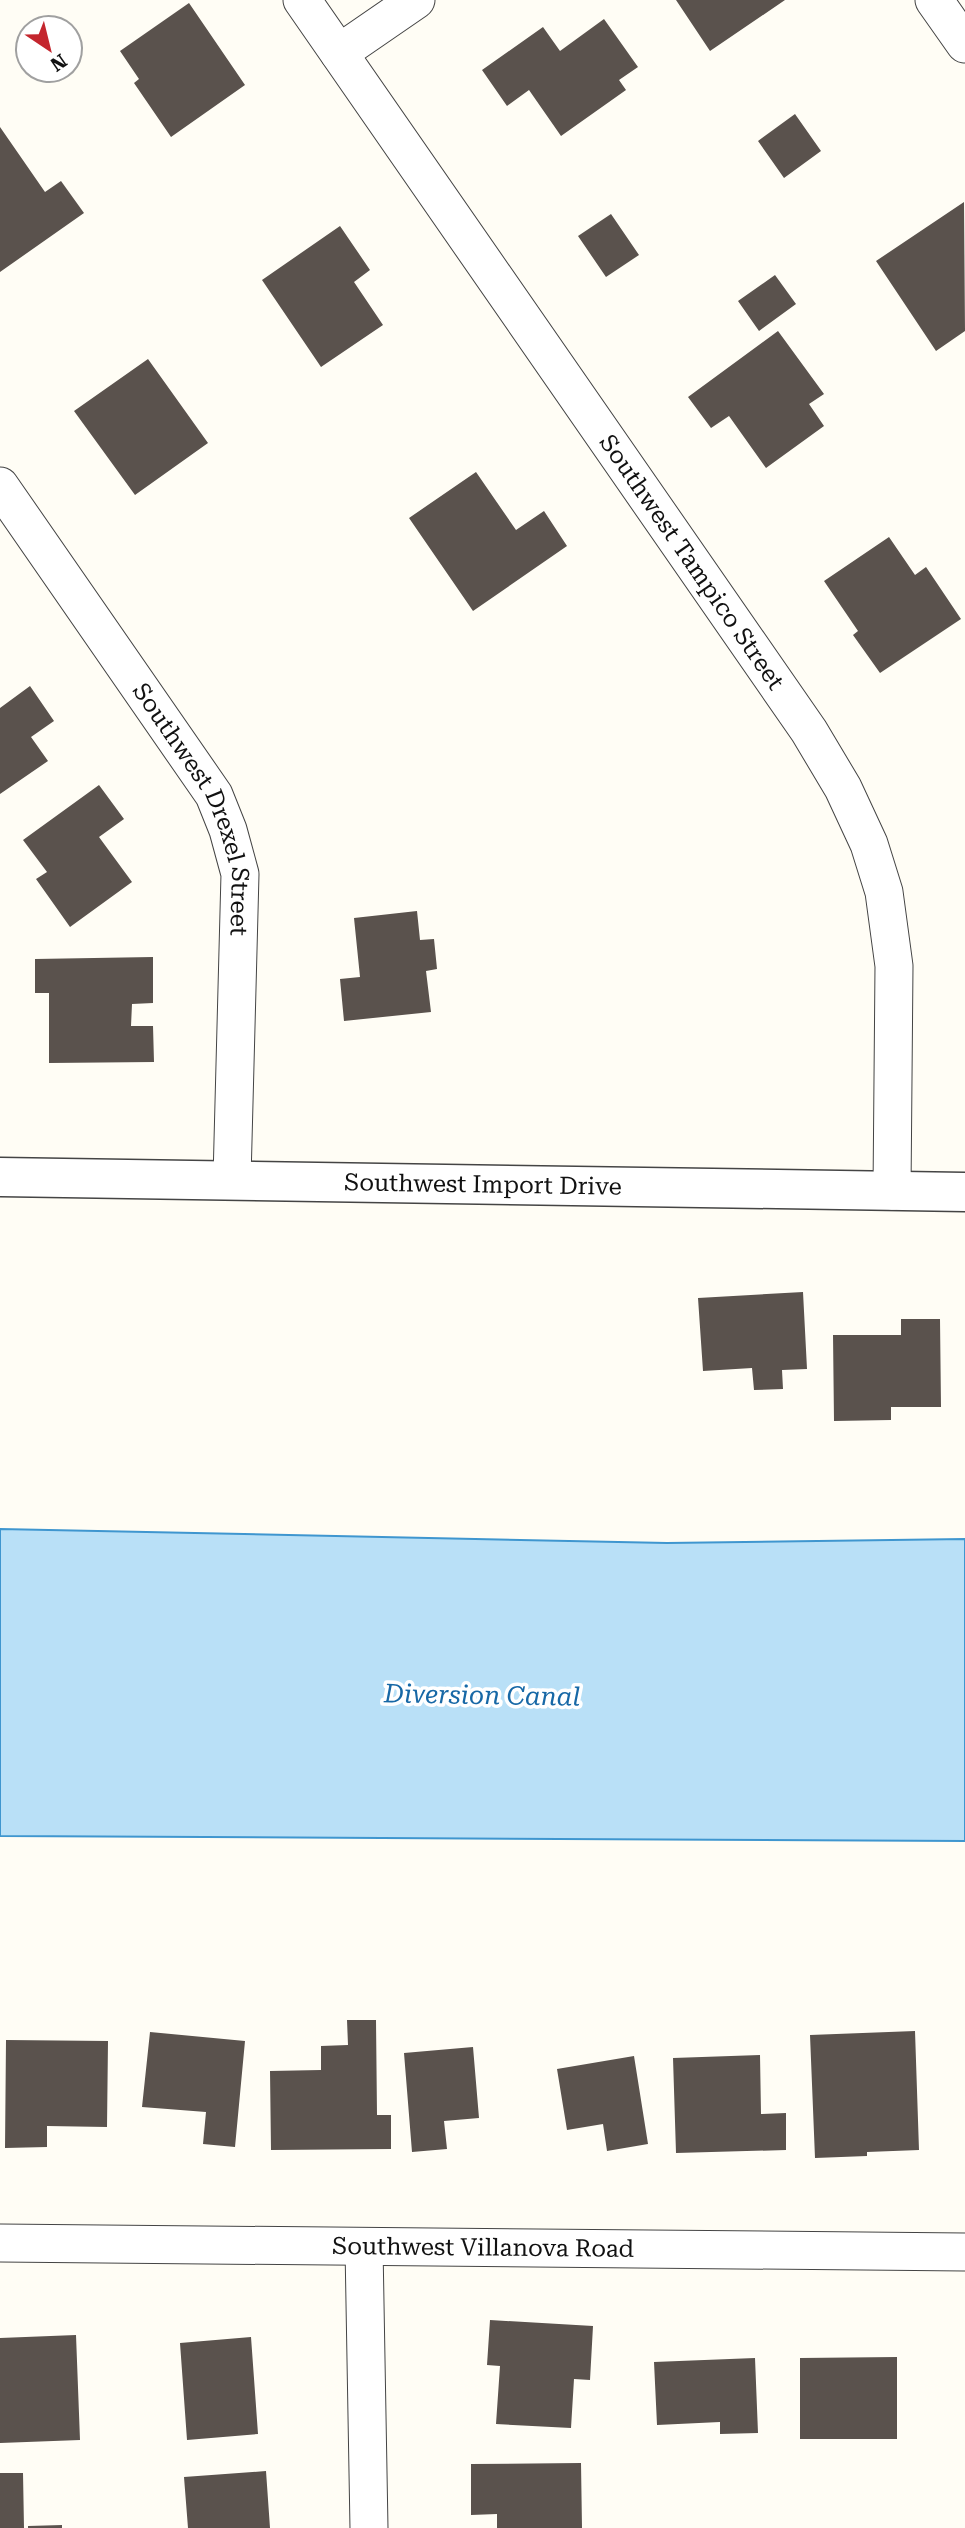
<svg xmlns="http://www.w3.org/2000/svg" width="965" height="2528" font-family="'Roboto Serif',serif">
	<rect width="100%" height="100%" fill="#fffdf5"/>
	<path fill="#b9e0f7" stroke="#3f96cf" stroke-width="2" d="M0,1529l667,14 298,-4v302l-965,-5z"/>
	<path fill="#5a524d" d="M676,0h109l-75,51z
		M189,3l56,82 -74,52 -37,-54 5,-4 -19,-28z
		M604,19l34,48 -19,13 7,10 -65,46 -32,-46 -22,16 -25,-36 61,-43 17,24z
		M795,114l26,37 -37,27 -26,-37z
		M0,127l45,65 16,-11 23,32 -84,59z
		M964,202l1,129 -29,20 -60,-90z
		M611,214l28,41 -33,22 -28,-41z
		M340,226l30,44 -16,12 29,43 -62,42 -59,-87z
		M775,275l21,29 -37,27 -21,-30z
		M778,331l46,63 -15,10 15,22 -58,42 -37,-52 -18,12 -23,-31z
		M148,359l60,84 -73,52 -61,-84z
		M476,472l40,58 28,-19 23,35 -94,65 -64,-93z
		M889,537l26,38 11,-8 35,52 -81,54 -27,-38 5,-4 -34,-50z
		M30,686l24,35 -23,16 17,24 -48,33v-86z
		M99,785l25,34 -25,18 33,45 -62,45 -34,-48 11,-7 -24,-32z
		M417,911l3,29 14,-1 3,30 -11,2 5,41 -87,9 -4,-42 20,-2 -6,-59z
		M153,957v46l-21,1 -1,22h22l1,36 -105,1v-70h-14v-34z
		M803,1292l4,77 -25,1 1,19 -29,1 -2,-22 -49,3 -5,-73z
		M901,1319h39l1,88h-50v13l-57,1 -1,-86h68z
		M347,2020h29l1,95h14v34l-120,1 -1,-79 51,-1v-24l27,-1z
		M915,2031l4,119 -52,2v4l-52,2 -5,-123z
		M150,2032l95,9 -10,106 -32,-3 3,-32 -64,-5z
		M6,2040l102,1 -1,86 -60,-1v21l-42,1z
		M473,2047l6,71 -35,3 3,28 -35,3 -8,-99z
		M760,2055l1,59 25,-1v37l-110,3 -3,-95z
		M634,2056l14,88 -41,7 -4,-27 -36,6 -10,-61z
		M490,2320l103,6 -3,54 -16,-1 -3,49 -75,-4 4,-58 -13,-1z
		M76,2335l4,105 -80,3v-105z
		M251,2337l7,97 -71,6 -7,-97z
		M897,2357v82h-97v-81z
		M755,2358l3,75 -38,1v-12l-63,3 -3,-63z
		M581,2463l1,65h-85v-14l-26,1v-51z
		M266,2471l4,57h-82l-4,-51z
		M0,2473h23l1,55h-24z
		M62,2525v3h-34v-2z"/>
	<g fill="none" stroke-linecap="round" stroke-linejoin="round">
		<g stroke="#444" stroke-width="39">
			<g id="minor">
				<path id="s1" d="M302,0l507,731 34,57 26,56 15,48 10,74 -2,225"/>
				<path d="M934,0l31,44"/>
				<path d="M339,53l77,-53"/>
				<path id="s2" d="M0,486l214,309 14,35 12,44 -8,305"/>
				<path id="s3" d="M0,2243l965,9"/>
				<path d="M364,2247l5,281"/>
			</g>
		</g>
		<g stroke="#444" stroke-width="41">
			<g id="tertiary">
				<path id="s4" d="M0,1177l965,15"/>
			</g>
		</g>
		<use href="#minor" stroke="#fff" stroke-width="37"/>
		<use href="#tertiary" stroke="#fff" stroke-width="38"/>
	</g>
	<g text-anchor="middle" stroke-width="7" stroke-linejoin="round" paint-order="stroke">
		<g font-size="24" fill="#111" stroke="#fff">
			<text dy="8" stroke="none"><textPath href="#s1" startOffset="684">Southwest Tampico Street</textPath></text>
			<text dy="8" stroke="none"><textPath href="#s2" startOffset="382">Southwest Drexel Street</textPath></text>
			<text dy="8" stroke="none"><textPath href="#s4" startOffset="483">Southwest Import Drive</textPath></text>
			<text dy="8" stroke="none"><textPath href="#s3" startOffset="483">Southwest Villanova Road</textPath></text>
		</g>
		<g font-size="26" font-style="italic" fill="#1768a6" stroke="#fff">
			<text transform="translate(482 1695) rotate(1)" y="9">Diversion Canal</text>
		</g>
	</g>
	<g transform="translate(49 49) rotate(145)"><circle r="33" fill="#ffffff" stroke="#a0a0a0" stroke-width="2"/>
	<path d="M0-5L12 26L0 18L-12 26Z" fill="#c4262e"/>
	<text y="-10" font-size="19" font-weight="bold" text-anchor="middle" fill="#111111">N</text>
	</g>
</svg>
